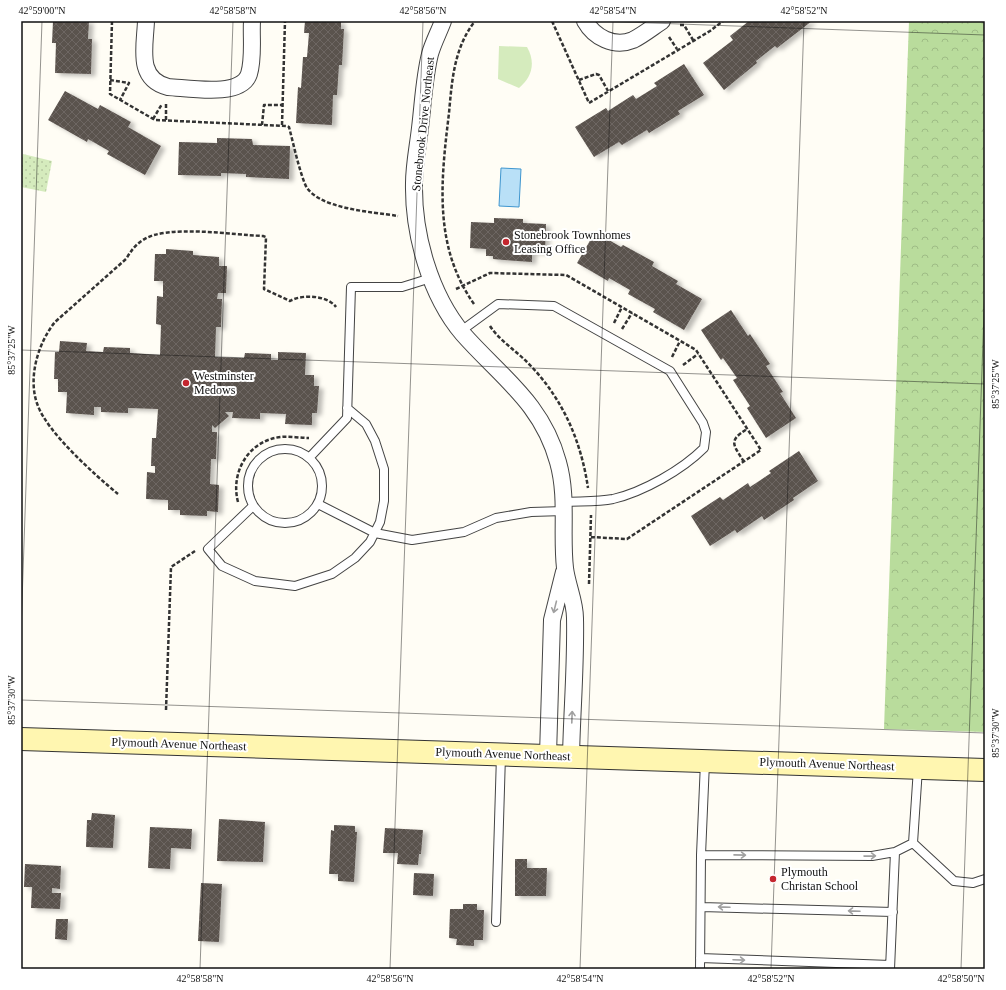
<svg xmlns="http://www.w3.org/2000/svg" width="1006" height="990" font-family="'Times New Roman',serif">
<defs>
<pattern id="forest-crowns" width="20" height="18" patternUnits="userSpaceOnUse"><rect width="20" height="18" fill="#b9dc9c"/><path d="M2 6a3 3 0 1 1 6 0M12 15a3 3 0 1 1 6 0" fill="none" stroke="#9ebc85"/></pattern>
<pattern id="garden-dots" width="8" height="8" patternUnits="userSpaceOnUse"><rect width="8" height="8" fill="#d5ebbd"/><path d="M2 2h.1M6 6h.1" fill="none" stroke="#b6c8a1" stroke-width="1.8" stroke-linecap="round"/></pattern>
<pattern id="building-cross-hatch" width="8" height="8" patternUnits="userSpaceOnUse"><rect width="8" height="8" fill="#5a524d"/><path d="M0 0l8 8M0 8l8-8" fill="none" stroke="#6d6662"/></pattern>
<filter id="shadow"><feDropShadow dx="4.5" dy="2.5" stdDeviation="2" flood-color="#0004"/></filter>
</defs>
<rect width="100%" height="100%" fill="#fffdf5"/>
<path fill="#d5ebbd" d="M499,46L527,47C536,63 532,77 519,88L498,79Z"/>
<path fill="url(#forest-crowns)" d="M909,21H985V732L884,729Z"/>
<path fill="url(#garden-dots)" d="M23,154L52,161L46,192L21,187V165Z"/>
<path fill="#b9e0f7" stroke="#3f96cf" d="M501,168L521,169L519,207L499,206Z"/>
<path fill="url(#building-cross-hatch)" filter="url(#shadow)" d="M53,21H89L88,39H92L91,74L55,73L56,43H52Z
M305,21H341V29H344L342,65H339L337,95H333L332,125L296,123L298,87L301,88L303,57H307L309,33H304Z
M749,21H812L777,48L775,46L756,61L757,63L724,90L703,63L733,40L730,36Z
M684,64L704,95L678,111L680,114L649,133L647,130L622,145L619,142L594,157L575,127L606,108L608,111L633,95L636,99L657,86L654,83Z
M65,91L98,109L100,105L131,122L128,127L161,146L145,175L107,154L109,151L88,139L87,142L48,120Z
M217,138L252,139L253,145L290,146L289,179L246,177V174L221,173V176L178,175L179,142L217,143Z
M494,218L523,219V223L546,224L545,252H532V262L517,261L493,259V256H486V249L470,248L471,222L494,223Z
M595,232L621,247L623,245L654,262L652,266L678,281L676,284L702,299L684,330L653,312L655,309L628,294L630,290L609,278L608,281L577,263Z
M166,249L193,251V255L219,257V266H227L226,293H218L217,299H222L221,327H216L215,357L244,358L245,353L271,354V360H278V352L306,353L305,375H314V386H319L317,413H312V425L285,424L286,414L260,413V419L232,418L233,412H225L229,416L215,428L212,425V432H217L216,459H211L210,484L219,485L218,512L207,511V516L180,515V510H168V500L146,499L147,472L155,473V466H151L152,438H156L158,409L128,408V413L101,412V407H94V415L66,413L67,392H58V379H54L55,352H59L60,341L87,343L86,351L103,352L104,347L130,348V353L160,355L161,325L156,324L157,296L163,297V281H154L155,254H166Z
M731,310L748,336L750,334L770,364L766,366L783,392L780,393L796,418L766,438L747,408L750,406L733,380L737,378L723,358L721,360L701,330Z
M799,451L818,481L793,498L794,500L764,520L762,516L737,533L735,530L710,546L691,516L720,497L723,500L748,483L750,487L771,473L769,471Z
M92,813L115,815L113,848L86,847L87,820H91Z
M219,819L265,822L263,862L217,861Z
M334,825L355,826V832H357L354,882L338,881V874H329L331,830L334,831Z
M150,827L192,829L191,849L171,848L170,869L148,868Z
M385,828L423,830L421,854H419L418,865L397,864L398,853H383Z
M515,859H527V868H547L546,896H515Z
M25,864L61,866L60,889L52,888V893H61L60,909L31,908L32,887H24Z
M414,873L434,874L433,896L413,895Z
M201,883L222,884L219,942L198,941Z
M463,904H477V910H484L483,940H474V946L456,945L457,939L449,938L450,909H463Z
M56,919H68L67,940L55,939Z"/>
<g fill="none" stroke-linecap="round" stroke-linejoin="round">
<g stroke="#444" stroke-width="10">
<path id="service" d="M461,331L498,304L554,306L670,371L703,423L706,432L704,448C682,470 643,492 613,499C598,502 580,501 564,502
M248 486a37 37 0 1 1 74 0a37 37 0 1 1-74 0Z
M309,458L347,418L351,287H402L431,278
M318,504L375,533L412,540L464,532L496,518L531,512L564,511
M253,506L208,549L222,566L255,581L295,586L332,574L355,558L370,542L380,522L384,501V469L375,441L366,424L347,408
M918,768L913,843L954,881L973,883L985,879
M701,855L872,856L895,852L913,843
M701,907L893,912
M496,922L501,755
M700,958L890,965
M700,969L701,855L705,762
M890,969L895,852"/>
</g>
<g stroke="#444" stroke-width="18">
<path id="minor" d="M146,21C145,47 136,79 168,87C189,88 241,98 249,74C254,58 251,37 252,21
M443,21C439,32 433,43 430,54C424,78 423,104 420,128C418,146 414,165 414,183C413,234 430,295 463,334C501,377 542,403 558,462C568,497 561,533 565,568C567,585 575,601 575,618C576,664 572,710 571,756
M585,21C594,37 614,48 633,40C643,35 653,27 662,21
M548,755L552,620L564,572"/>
</g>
<g stroke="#333" stroke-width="24">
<path id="secondary" d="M21,739L985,770"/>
</g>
<path stroke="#333" stroke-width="2.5" stroke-dasharray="4 2" stroke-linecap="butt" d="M112,21L110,94L155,120L287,126L289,127C294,146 298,166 305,184C315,209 374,212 398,216
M552,21L589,103L710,31L723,21
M680,25H684L693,40
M669,37L677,49
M110,80L129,83L120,100
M579,80L596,74L599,75L608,91
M153,119L162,104
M166,120V104
M262,125L264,105H282
M282,125L285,21
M456,289L490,273L566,275L696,350L761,450L627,539L590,537
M474,304C433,246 441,180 449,113C452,80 454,48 475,21
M614,323L622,307
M490,326C499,340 515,350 527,362C562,397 581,440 588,488
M622,329L632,313
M672,357L680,341
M683,365L698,354
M744,462C733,444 728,441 747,429
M118,494C95,475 48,433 38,406C27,379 38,343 55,322L126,259C131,251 135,245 143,240C166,224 233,235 263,236L266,237L264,289L290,301C302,294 327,295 336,307
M238,502C230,472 249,440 281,437C290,436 300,438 309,438
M589,584L591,515
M166,710L171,567L195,551"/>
<use href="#service" stroke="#fff" stroke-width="8"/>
<use href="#minor" stroke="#fff" stroke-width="16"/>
<use href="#secondary" stroke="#fff6b0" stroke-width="22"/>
</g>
<defs><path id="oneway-shaft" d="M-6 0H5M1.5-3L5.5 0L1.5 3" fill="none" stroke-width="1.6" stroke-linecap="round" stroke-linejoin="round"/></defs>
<g stroke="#a0a0a0">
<use href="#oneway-shaft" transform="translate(555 607) rotate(104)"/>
<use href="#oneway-shaft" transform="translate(572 717) rotate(-88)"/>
<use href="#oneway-shaft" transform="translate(740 855) rotate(1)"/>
<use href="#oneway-shaft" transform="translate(870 856) rotate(-1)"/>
<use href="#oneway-shaft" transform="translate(724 907) rotate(-178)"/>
<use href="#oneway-shaft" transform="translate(854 911) rotate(-178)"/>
<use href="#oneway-shaft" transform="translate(739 960) rotate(2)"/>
</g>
<path fill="none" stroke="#111" stroke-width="1" stroke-opacity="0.45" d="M596,21L985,35M21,350L985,384M21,631L42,21M21,700L985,733M200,969L233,21M390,969L423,21M580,969L613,21M771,969L804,21M961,969L985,284"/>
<g fill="#c4262e" stroke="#fff" stroke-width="1.5">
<circle cx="506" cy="242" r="4"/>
<circle cx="186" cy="383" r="4"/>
<circle cx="773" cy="879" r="4"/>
</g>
<g text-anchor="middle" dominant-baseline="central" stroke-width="4" stroke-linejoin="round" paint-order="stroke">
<g font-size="12" fill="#111" stroke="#fff">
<text transform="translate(423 124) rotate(-84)">Stonebrook Drive Northeast</text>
<text transform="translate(179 744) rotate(2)">Plymouth Avenue Northeast</text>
<text transform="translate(503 754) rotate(2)">Plymouth Avenue Northeast</text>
<text transform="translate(827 764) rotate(2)">Plymouth Avenue Northeast</text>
</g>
<g font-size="12" fill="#111" stroke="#fff" text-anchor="start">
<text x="514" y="235">Stonebrook Townhomes<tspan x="514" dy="14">Leasing Office</tspan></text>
<text x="194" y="376">Westminster<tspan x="194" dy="14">Medows</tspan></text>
<text x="781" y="872">Plymouth<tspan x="781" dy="14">Christan School</tspan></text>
</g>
</g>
<rect width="1006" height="990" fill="none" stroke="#ffffff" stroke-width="44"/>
<rect x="22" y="22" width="962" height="946" fill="none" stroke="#111" stroke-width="1.5"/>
<g font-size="10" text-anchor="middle" fill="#111">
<text x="42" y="14">42°59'00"N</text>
<text x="233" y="14">42°58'58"N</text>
<text x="423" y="14">42°58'56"N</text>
<text x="613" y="14">42°58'54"N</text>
<text x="804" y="14">42°58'52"N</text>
<text transform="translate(11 350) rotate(-90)" y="4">85°37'25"W</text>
<text transform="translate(995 384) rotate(-90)" y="4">85°37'25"W</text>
<text transform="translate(11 700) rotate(-90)" y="4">85°37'30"W</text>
<text transform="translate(995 733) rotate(-90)" y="4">85°37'30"W</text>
<text x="200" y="982">42°58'58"N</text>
<text x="390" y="982">42°58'56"N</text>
<text x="580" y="982">42°58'54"N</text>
<text x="771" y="982">42°58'52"N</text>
<text x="961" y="982">42°58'50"N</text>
</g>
</svg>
